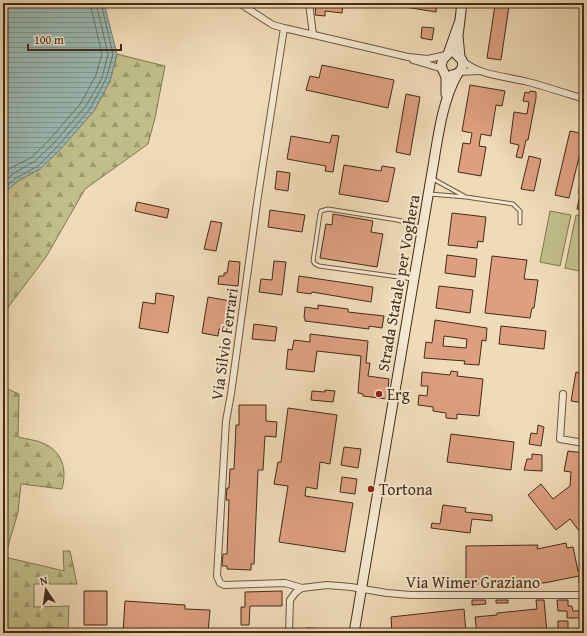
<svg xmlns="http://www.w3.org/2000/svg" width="587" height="636" font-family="'Gentium Book Plus',serif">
<defs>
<pattern id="forest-firs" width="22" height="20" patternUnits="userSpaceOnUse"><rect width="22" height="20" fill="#c0be8a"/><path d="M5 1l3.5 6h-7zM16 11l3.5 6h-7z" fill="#9e9b70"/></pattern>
<pattern id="water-rules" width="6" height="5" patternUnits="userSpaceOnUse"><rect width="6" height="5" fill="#9bbab5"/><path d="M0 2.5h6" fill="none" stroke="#809892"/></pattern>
</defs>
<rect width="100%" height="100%" fill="#f0dbb8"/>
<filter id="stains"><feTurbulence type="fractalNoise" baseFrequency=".005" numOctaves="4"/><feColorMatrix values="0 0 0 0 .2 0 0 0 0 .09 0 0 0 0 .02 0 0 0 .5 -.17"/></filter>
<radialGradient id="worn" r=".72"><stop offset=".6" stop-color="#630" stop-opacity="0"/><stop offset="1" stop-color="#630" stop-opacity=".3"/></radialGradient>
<path fill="#c0be8a" stroke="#827650" d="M584,169V194L578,193Z
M550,211L571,215L560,266L540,262Z
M576,215L584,216V272L565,268Z"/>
<path fill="url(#forest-firs)" stroke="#827650" d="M117,54L165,66L155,118L148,144L85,189L46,257L3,314V194L18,181L40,169L94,111L110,81Z
M3,387L19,394L18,437C26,439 37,440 45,444C63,453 67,470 62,489L21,484L18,512L5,557L64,571L63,551H70L77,584H34V607L69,606L68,629L48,627L45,633H3Z"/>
<path fill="url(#water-rules)" stroke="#788276" d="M3,3H104L117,54L110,81L94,111L60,150L40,169L18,181L3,194Z"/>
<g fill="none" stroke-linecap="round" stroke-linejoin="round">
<path stroke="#6f7466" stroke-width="1" d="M3,174L11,168L32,157L49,140L81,103L96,75L102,54L90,3
M3,182L14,173L35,161L53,144L86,106L102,78L108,54L96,3
M3,189L16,178L38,166L57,147L90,109L106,79L113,54L101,3"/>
</g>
<path fill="#dd9f80" stroke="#432d17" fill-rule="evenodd" d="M316,3L343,5L342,13L325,11V16L315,15Z
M399,3H437L436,12L399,6Z
M495,5L509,6L501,60L487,58Z
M422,27L434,28L432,40L421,38Z
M322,65L394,80L388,108L306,90L310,76L319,78Z
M470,85L505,91L502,106L496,105L491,136L481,134L479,146L486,147L481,176L458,172L463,143L470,144L472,133L462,131Z
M530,91L536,92V98L528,140H526L522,158L516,157L519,145L510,143L514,112L527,114L529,102L523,101L525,92L529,93Z
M406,94L420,97L410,155L396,152Z
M570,131L584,134V137L569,198L555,195Z
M332,135L339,136L333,172L325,171L326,166L287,159L291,136L330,143Z
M529,156L541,159L534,191L521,189Z
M344,165L381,171L382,166L395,168L388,202L339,194Z
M277,171L290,173L288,191L275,189Z
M580,195L584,196V211L577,209Z
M137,202L169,209L167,218L135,211Z
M270,210L305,215L302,232L268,227Z
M452,213L486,217L483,242L478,241L477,248L448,245Z
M333,214L373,221L371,232L383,234L377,267L320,258L326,224L332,225Z
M211,221L222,223L216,251L204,249Z
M447,255L477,259L475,277L445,273Z
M492,256L527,260L524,279L538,280L534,308H532L530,318L485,313Z
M229,261L240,262L238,286L218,284L219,276H224V273H227Z
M274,261L286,262L282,295L259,292L261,279L272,280Z
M299,276L373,287L371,302L312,292L311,294L297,292Z
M439,286L473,290L470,313L436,308Z
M156,293L174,296L168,333L139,328L143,302L155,304Z
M208,297L230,301L225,330L219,329L218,336L202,333Z
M318,305L348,309V312L384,316L382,328L369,326V329L305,321V318H304L305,307L318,309Z
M435,320L487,328L486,341L482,340L479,365L464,364L465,361L424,358L426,342L432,343ZM444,336L467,339L466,348L443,346Z
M254,324L277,327L275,341L252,339Z
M501,326L546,331L544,349L499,344Z
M310,334L368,341L366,363H370L368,376L389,379L387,399L363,396V394L358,393L361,356L317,351L314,372L286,369L288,349L292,350L294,340L310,342Z
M451,371L458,372L457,376L483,379L479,416L457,414V419L446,418V413L433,411V407L418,405L419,395L427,396L428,386H421L422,372L450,375Z
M576,372L584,374V403L571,401Z
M325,390L335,391L333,402L311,400L312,391L325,392Z
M239,405H266V421L277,422L276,437L265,436L263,470H258L254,564H251V570L227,569V566H222L223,554H227L229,500H226L227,488H229L230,469H234L236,425H239Z
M288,408L337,415L330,464L320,462L317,489L306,487L305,496L353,503L345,552L279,542L288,486L274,484L278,462H281Z
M538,425L544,427L541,446L529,444L531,433L537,434Z
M451,434L514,442L511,470L447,462Z
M344,447L361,449L358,468L341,465Z
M568,451L584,453V474H581L582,490H584V529L580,532L570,519L556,530L528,495L541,484L553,499L570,486L571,472L564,471Z
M532,454L542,455V471L524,470L527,459H532Z
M342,477L357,479L355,494L340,492Z
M443,505L466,508L465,512L492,515V521L472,519L470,533L431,528L432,523L440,524Z
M566,543L567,548L573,547L578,571H584V581L579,582V576L544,583L466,584V546L538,545L537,549Z
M84,591H107V625H84Z
M282,591V606H250L249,625H241V607H245V592Z
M472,600H485L486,604L472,605Z
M496,600H508V603H496Z
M536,600H544L547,633H477L475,617L497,615V613L537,609Z
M557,600H568V606H572L573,611H583V618H567V611H558Z
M125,601L185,605V609L210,610L208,633H123Z
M464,609L466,633H392L391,617Z
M558,621H568V632H558Z
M307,628L331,629V633H307Z"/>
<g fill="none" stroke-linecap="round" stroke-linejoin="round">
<g stroke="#6e583f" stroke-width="5">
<path id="service" d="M433,179L464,196
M430,194L466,197L513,204L520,211V223
M413,279L319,266L315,264L313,261L320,214L321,211L328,209L397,220L405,222L407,224L421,227"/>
</g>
<g stroke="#6e583f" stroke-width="8">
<path id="minor" d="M239,3L273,25L284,28L408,57L428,59L446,55
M309,3L313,35
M284,28L258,196L231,394L226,421L217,576L220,583L224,585L285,583L302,588
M461,59C478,76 506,76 528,82C547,87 565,93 584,99
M413,60L443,69
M458,72L479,71
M563,394L560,439L584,443
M52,633H54
M289,633L290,600L296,592L302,588L327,585L351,587L387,593L411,595H584"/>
</g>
<g stroke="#432d17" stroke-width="11">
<path id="secondary" d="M460,57L458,36L462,3
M452,75C460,74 464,68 462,60L456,54
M446,94V77L441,66L442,62L443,59L448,54L459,23
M354,633L431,178C437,145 441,102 458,73"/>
</g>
<use href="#service" stroke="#f5e8d1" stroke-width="3"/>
<use href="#minor" stroke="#f5e8d1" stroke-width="6"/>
<use href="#secondary" stroke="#f5e8d1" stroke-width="9"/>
</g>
<g fill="#8f2418" stroke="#f5e8d1" stroke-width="1.5">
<circle cx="379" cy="394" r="4"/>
<circle cx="371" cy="489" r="4"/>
</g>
<g text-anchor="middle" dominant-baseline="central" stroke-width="4" stroke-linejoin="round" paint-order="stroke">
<g font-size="16" fill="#432d17" stroke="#f5e8d1">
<text transform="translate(398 283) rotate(-80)">Strada Statale per Voghera</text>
<text transform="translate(224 344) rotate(-82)">Via Silvio Ferrari</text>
<text x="473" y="582">Via Wimer Graziano</text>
</g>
<g font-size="16" fill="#432d17" stroke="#f5e8d1" text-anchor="start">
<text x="387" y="394">Erg</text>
<text x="379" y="489">Tortona</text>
</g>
</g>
<rect width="587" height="636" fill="none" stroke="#f0dbb8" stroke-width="16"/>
<rect x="4" y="4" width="579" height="628" fill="none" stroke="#432d17" stroke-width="2"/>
<rect x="8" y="8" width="571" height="620" fill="none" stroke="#432d17"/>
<g transform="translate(46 590) rotate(347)" stroke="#f5e8d1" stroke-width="3" paint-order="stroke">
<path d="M0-3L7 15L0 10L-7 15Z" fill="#432d17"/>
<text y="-6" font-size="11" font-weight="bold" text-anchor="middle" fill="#432d17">N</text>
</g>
<path d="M28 44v6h93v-6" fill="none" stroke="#432d17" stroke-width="2"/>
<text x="34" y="44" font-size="12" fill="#432d17" stroke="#f5e8d1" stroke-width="3" paint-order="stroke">100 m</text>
<rect width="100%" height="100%" filter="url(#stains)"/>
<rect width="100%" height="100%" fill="url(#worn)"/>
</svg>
